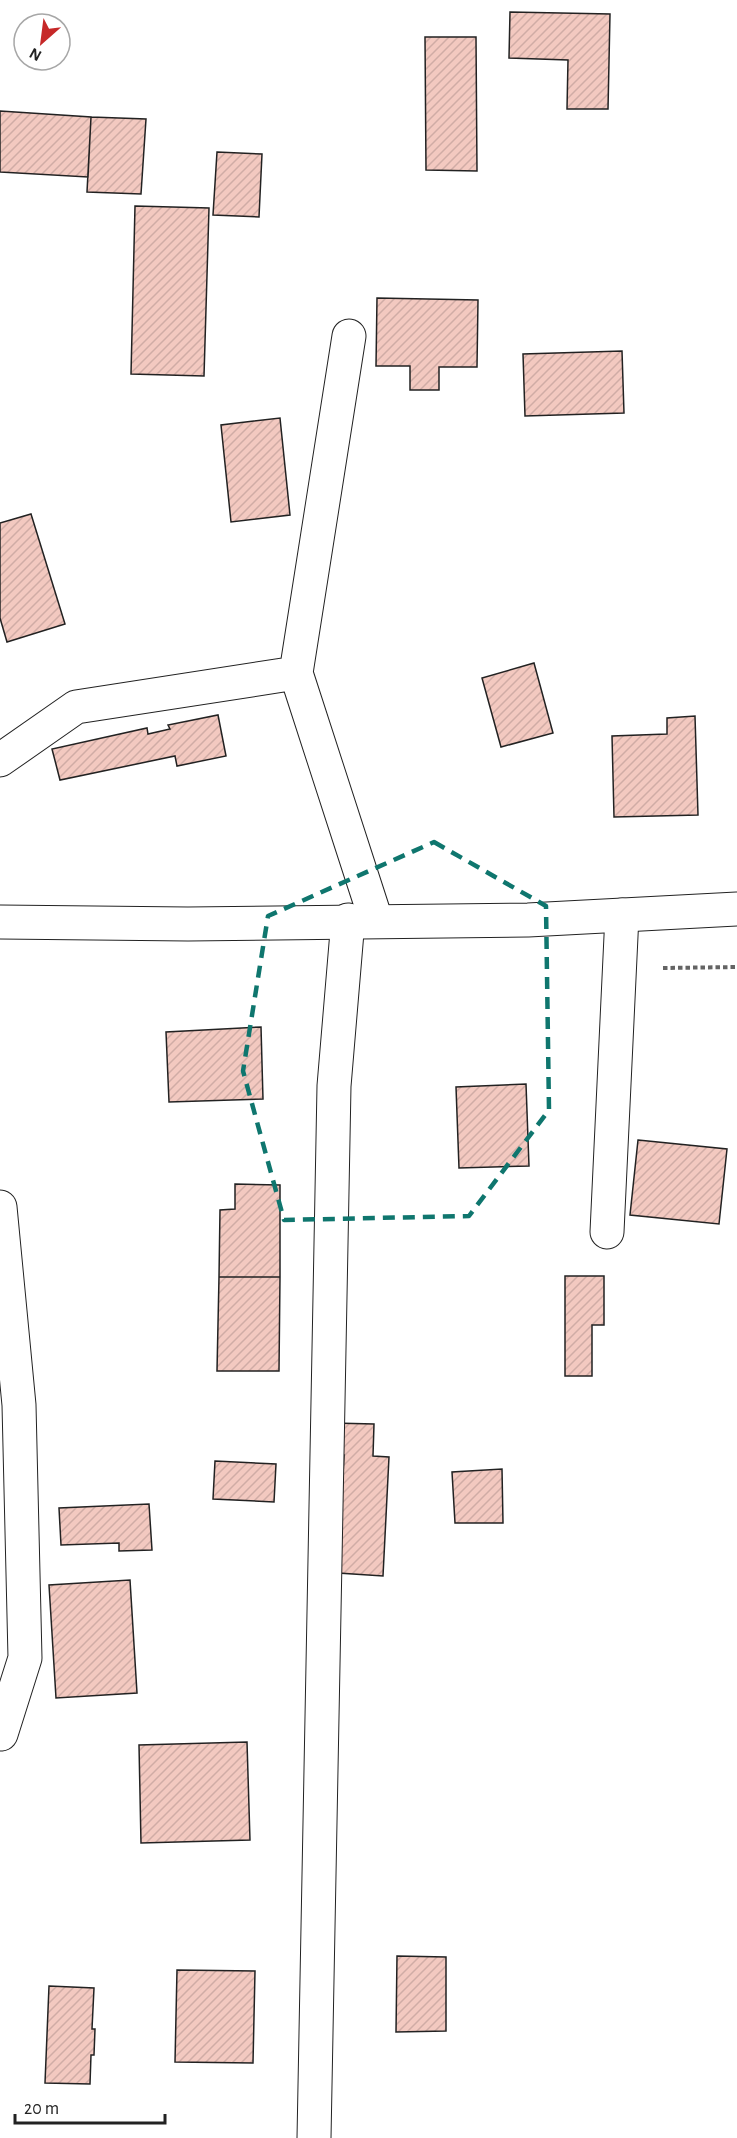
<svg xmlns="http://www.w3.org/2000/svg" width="737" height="2138" font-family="'Alegreya Sans',sans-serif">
<defs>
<pattern id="building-hatch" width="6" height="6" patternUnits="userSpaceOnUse" patternTransform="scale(1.5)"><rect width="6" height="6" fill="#f3c9c0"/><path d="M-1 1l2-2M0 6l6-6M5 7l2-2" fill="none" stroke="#d0aca5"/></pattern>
</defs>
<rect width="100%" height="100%" fill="#fff"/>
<path fill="url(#building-hatch)" stroke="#222" stroke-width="1.5" d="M510,12L610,14L608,109H567L568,60L509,58Z
M425,37H476L477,171L426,170Z
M0,111L91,117L88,177L0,172Z
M91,117L146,119L141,194L87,192Z
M217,152L262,154L259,217L213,215Z
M135,206L209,208L204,376L131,374Z
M377,298L478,300L477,367H439V390H410V366H376Z
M622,351L624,413L525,416L523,354Z
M280,418L290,515L231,522L221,425Z
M31,514L65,624L7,642L0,618V523Z
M534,663L553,733L501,747L482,678Z
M218,715L226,756L177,766L175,756L60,780L52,749L147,728L148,734L170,729L168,725Z
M695,716L698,815L614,817L612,736L667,734V718Z
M261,1027L263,1099L169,1102L166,1032Z
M526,1084L529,1166L459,1168L456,1087Z
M638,1140L727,1149L719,1224L630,1215Z
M235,1184L280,1185V1277H219L220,1210L235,1209Z
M565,1276H604V1325H592V1376H565Z
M219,1277H280L279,1371H217Z
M332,1423L374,1424L373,1456L389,1457L383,1576L338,1573L344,1455L332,1449Z
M215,1461L276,1464L274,1502L213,1499Z
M502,1469L503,1523H455L452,1472Z
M149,1504L152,1550L119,1551V1543L61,1545L59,1508Z
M130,1580L137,1693L56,1698L49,1585Z
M247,1742L250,1840L141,1843L139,1745Z
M397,1956L446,1957V2031L396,2032Z
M177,1970L255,1971L253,2063L175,2062Z
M49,1986L94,1988L92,2029H95L94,2055H91L90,2084L45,2083Z"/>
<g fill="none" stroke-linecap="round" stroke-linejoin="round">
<g stroke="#222" stroke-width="35">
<path id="minor" d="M349,336L296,673L376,920
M0,760L76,707L296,673
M0,1207L19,1405L25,1658L1,1734
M607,1232L622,915
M314,2138L334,1086L348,920"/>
</g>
<g stroke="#222" stroke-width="35">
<path id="major" d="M0,922L188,924L528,920L737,909"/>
</g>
<path stroke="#646464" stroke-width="4" stroke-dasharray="4.5 3" stroke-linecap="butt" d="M663,968L737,967"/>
<use href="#minor" stroke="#fff" stroke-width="33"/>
<use href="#major" stroke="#fff" stroke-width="33"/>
</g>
<path fill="none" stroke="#0f766e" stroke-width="4.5" stroke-dasharray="12 8" stroke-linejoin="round" d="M434,842L546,906L549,1110L469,1216L284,1220L243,1071L268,916Z"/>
<g transform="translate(42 42) rotate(208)"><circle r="28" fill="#ffffff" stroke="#a7a7a7" stroke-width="1.5"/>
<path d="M0-4.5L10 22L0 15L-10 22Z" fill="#c62828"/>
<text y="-9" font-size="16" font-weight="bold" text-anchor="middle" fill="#222222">N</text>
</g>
<path d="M15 2114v9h150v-9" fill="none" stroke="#222222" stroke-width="3"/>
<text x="24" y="2114" font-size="18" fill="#222222" stroke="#ffffff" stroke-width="4.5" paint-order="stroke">20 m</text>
</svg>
